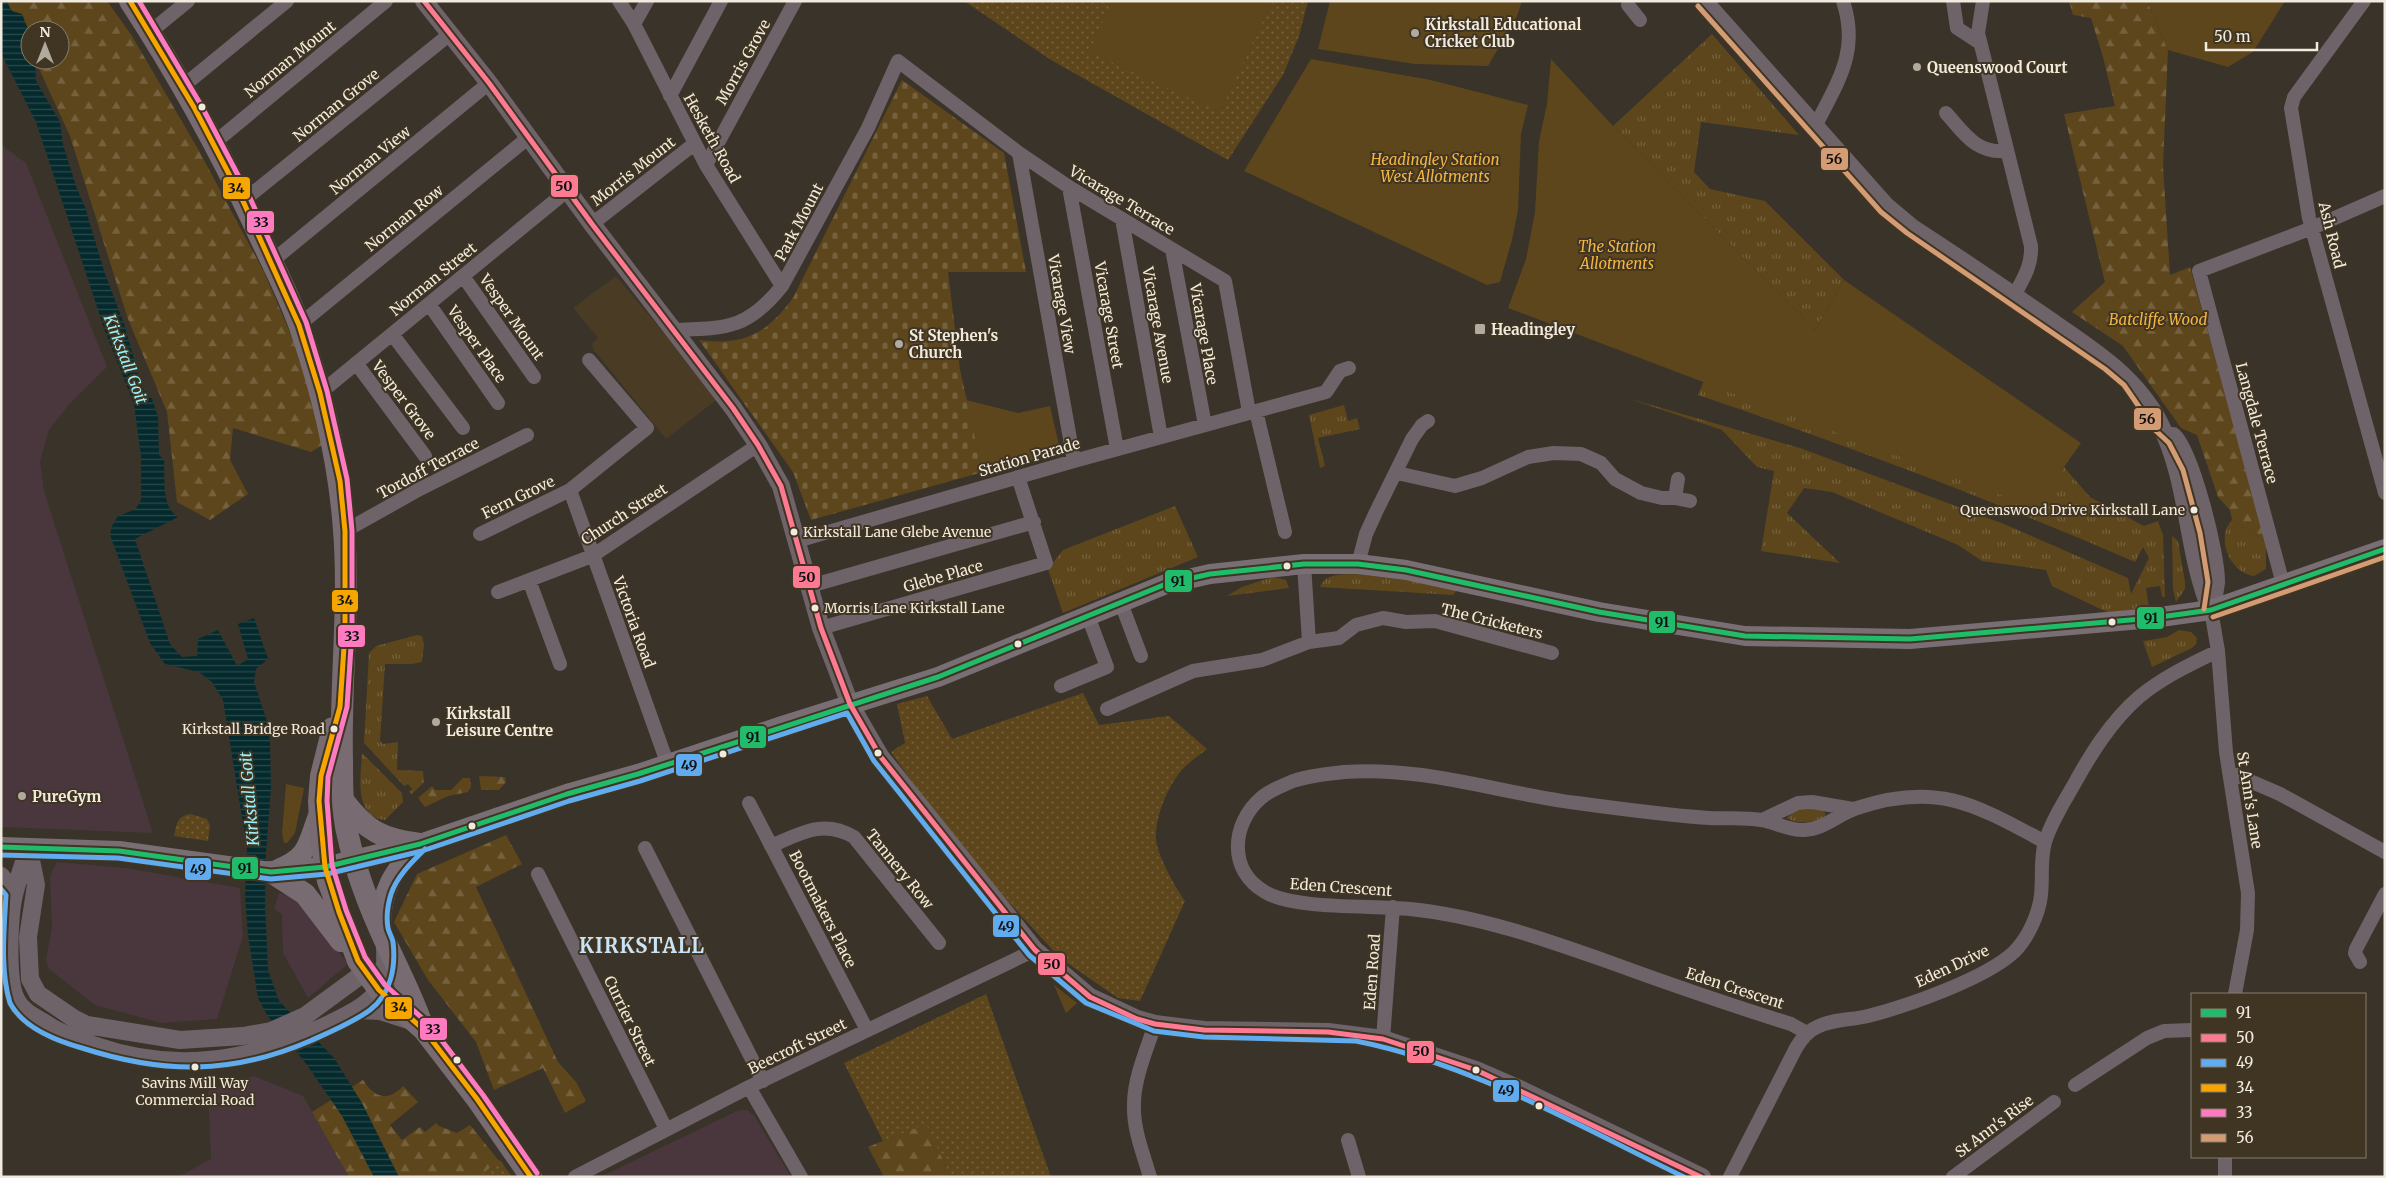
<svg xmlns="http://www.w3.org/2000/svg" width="2386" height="1178" font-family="Merriweather,serif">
<defs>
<pattern id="grass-tufts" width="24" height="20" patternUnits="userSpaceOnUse" patternTransform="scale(1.25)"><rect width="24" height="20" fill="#5d461c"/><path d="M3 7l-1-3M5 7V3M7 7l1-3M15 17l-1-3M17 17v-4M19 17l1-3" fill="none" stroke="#75613d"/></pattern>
<pattern id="forest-firs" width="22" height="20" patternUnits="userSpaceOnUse" patternTransform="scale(1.25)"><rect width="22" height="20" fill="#5d461c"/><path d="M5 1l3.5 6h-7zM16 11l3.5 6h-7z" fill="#75613d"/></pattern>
<pattern id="cemetery-stones" width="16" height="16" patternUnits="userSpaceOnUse" patternTransform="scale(1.25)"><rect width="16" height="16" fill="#5d461c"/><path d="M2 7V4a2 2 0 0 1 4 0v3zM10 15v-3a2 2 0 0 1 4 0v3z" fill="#75613d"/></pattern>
<pattern id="park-dots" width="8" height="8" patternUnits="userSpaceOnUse" patternTransform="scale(1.25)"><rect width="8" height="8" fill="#5d461c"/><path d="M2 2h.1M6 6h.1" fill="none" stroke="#75613d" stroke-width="1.8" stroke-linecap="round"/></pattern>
<pattern id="water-rules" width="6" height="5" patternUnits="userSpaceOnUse" patternTransform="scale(1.25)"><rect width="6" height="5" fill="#052a2d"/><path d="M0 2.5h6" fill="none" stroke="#2a494b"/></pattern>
</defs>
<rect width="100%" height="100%" fill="#393329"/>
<path fill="#49373d" d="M1,145L26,163L107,367L70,403L49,430L40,461L44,491L153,833L1,827Z
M57,862L126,868L240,888L243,936L217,1019L161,1023L95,1005L49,969L46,960L52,926L50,876Z
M279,893L294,897L348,964L308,998L283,953L282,915L274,908Z
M254,1076L303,1096L349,1177H178L211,1159L208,1091Z
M739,1110H747L754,1115L791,1177H600Z"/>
<path fill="#493b24" d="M616,276L719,398L666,439L593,349L592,344L598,338L573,308Z"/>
<path fill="url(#grass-tufts)" d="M1712,34L1799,135L1701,122L1694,172L1710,189L1765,201L1844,280L1815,330L1613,126Z
M1706,376L2043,496L2064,467L2090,497L2144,526L2158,521L2163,535L2165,597H2162L2160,586L2146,588L2149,608L2109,613L2052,586L2046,570L1982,561L1958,545L1832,492L1804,488L1787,513L1840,563L1761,551L1774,471L1757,467L1722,430L1627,398L1800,448L2004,524L2128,578L2131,594L2149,558L2143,547L2135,562C1992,500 1846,445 1698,395Z
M1344,405L1348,421L1357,418L1360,429L1318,438L1325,466L1320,468L1309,415Z
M1175,506L1198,557L1063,613L1048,569L1063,550Z
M2232,520L2266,542V569L2254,576C2230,573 2215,538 2232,520Z
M2172,536L2178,541L2185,582V589L2176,602L2173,589Z
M1357,574L1419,582L1457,590L1453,595L1320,587C1326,572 1344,575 1357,574Z
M1273,577L1286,580L1289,588L1227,596L1242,587Z
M2179,630L2191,632L2197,638L2196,644L2192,648L2152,667L2143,641L2167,637Z
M417,635L422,636L424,645L422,662L412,664H385L380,741L383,744L398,742L397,770L423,771L424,782L412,794L409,792L412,789L408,784L404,786L364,743L369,653L376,646Z
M362,753L402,793L403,802L385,820C353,817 361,775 362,753Z
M1811,809L1824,811L1826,817C1813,822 1799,825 1787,818L1793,811Z
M1054,985L1077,1003L1066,1013Z"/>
<path fill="url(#forest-firs)" d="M7,1H107L132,36L198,149L264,272L297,349L324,444L311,452L233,428L230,460L248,494L210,520L177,502L167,412L128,319L70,136L35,60H60V30H30V50Z
M2069,1H2147L2168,50L2163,166L2170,275L2190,267L2266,542L2232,520L2230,510L2218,497L2197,435L2181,428L2123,346L2072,312L2105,282L2064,114L2115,106L2103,57L2091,18L2073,15Z
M479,776L505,777L506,782L499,790H481Z
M463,778H470L471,787L468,792L448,796L425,807L418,798L432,786L435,790H451Z
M506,835L522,864L476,887L558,1062L576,1082L586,1101L565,1113L543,1068L494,1090L476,1042L428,980L394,922L417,874Z
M363,1080C374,1097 387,1103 403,1086L418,1102L390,1125L402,1140L420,1127L425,1132L436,1123L439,1126L457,1133L470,1125L512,1177H349L312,1112Z
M926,1123L951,1177H884L868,1147Z"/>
<path fill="url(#cemetery-stones)" d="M902,80L1004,153L1026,272H948L960,370L983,472L811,520L793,472L699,340C745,346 766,334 793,298Z"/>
<path fill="url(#park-dots)" d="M964,1H1308L1299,36L1283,75L1228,160L1051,60Z
M1083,693L1099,725L1169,716L1207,749C1199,756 1187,763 1181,771C1167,788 1155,817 1156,839C1158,857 1175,887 1185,901L1140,1001L1118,998L1060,958L992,884L926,802L891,752L905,743L897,704L927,696L952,739Z
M191,814L207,819L210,825L208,841L174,836C177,823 177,816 191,814Z
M986,994L1051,1177H951L926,1124L883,1141L844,1063Z
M500,1160L512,1177H478Z"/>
<path fill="#5d461c" d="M1112,1H1272L1220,112L1089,52Z
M1330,1H1522L1517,16L1488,66L1415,64L1318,49Z
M2147,1H2285L2253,52L2228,67L2168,50Z
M1311,59L1431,80L1528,105L1521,134L1518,210L1512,240L1500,282L1487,285L1244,171Z
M1551,59L1613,126L1815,330L1844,280L2081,443L2035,508L1508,308L1526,259L1535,212L1539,141L1547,104Z
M966,400L1018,413L1050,406L1061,454L983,472Z
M286,784L304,788L295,833L287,843H284L282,833Z"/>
<path fill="url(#water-rules)" d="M1,1H6L12,11L22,14L30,34V60H35L36,81L60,122L63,145L77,189L85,207L104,271L124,324L142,387L152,399L158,417L159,455L164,460C165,477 161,507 178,517L135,539L170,644L182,657L197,656L198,639L218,630L237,666L248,659L238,624L254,618L268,659L256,669L254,682L268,724L270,743L271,787L266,852L265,903L268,970L279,1001L334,1058L362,1103L399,1177H374L342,1116L307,1065L267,1015L258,998L248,935L245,897L247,848L223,700L212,682L199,672L165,664L150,643L110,535L112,526L118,516L136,509L141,500V456L134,404L105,331L36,122L1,53Z"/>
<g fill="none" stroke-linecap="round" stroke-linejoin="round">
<path stroke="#6e6369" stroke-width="14" d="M619,1L634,24L706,165L782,286
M1953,1L1957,28L1980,43
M1983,1L1978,33L2031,246C2032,266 2023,279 2014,296
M2364,1L2294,97L2291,108L2309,218L2385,493
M1628,5L1640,20
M634,24L647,1
M150,32L188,1
M182,87L287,1
M670,96L721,1
M1946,113C1964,133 1976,154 2007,151
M1815,127C1837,82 1860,53 1843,1
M214,143L386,1
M1019,153L1074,461
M706,165L795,1
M1069,187L1117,449
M243,201L450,34
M1122,219L1161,437
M592,224L694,144
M1172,249L1205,425
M271,262L489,83
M463,276L534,377
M429,304L498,403
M299,325L529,137
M673,330C726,328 747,330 782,286L868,128L898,61L1019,153L1069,187L1225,281L1249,412
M392,334L463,428
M356,363L425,456
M320,393L568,190
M1256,411L1285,532
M1397,473L1455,486L1482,478L1528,457L1554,453L1581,454L1601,463L1615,479L1641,493L1662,498H1675L1690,501
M570,490L668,765
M1675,498L1678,479
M345,531L418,490L527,435
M480,534L570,490L647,428L589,360
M797,541L1074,461L1326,392L1340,371L1349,368
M1304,564L1309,642L1339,638L1356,625L1383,618L1406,622L1435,621L1552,653
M1358,564L1366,534L1376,512L1412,439L1422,425L1428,421
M529,580L560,664
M2283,584L2199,271L2312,228L2385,196
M810,586L1034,522
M498,592L592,556L758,445
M1121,603L1141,656
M2211,610L2218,651L2226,752L2248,893L2247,930L2235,994
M821,628L1046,563L1018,477
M1061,686L1107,667L1088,616
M1107,709L1193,671L1262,660L1309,642
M2229,772L2280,794L2385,852
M749,803L867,1030
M1762,820L1798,803L1812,802L1853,809
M771,846C801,833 823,819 854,837L939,943
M645,848L763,1081
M538,874L666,1129
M2360,962L2355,953L2356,949L2385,894
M1807,1033L1791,1024C1730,1005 1669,984 1609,962C1544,939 1479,916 1410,909C1372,905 1295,910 1265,892C1228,871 1231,824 1261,798C1270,790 1282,786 1293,781C1310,775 1327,774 1344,772C1424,766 1499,793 1577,803C1621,809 1665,815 1709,818C1726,819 1744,817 1761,820C1776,822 1788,831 1804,830C1825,829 1838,814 1857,808C1937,781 1976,805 2045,842
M1383,1039L1393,907
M2075,1085L2147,1038L2164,1031L2192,1030
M749,1087L801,1177
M1348,1140L1359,1177
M2225,1157V1177
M575,1177L749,1087L1035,950
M1150,1177C1143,1153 1133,1129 1134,1104C1134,1078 1147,1049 1155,1024
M1730,1177L1796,1048C1801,1040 1807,1031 1817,1027C1832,1019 1852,1020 1868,1016C1907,1006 1985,979 2014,952C2028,938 2039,914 2041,895C2043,877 2040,859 2045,842C2051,823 2062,805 2072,788C2090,755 2111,721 2139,697C2163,677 2191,664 2218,651
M1953,1177L2054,1102"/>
<path stroke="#6e6369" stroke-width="18" d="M424,1L489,83L592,224L733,408L758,445L781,486L821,628L850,704L880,756L1035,950L1090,997L1137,1019L1155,1024L1204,1030L1328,1032L1383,1039L1476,1070L1522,1090L1702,1177
M1704,1L1886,206L1911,227C1954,255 1997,284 2039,313C2085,345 2134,373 2160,424C2190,483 2186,551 2211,610
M2173,436C2191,453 2217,556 2216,583C2215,591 2213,601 2211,609
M29,847C24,862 19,876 15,891C9,912 6,980 16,999C22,1012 37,1018 48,1025C63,1035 79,1040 96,1046C177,1074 252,1061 327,1025C345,1016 369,1006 380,988C387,976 385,958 385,944
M29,850L36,885L28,937L30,979L38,994L73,1018L87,1025L180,1040L243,1036L271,1031L305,1016L365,972L379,973
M1,876L14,893
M356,1010L380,1011L408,1020"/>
<path stroke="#7a6e75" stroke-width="20" d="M1,847L119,851L271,872L325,867L420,844L567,794L638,774L782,726L938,677L1166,584L1210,574L1304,564H1358L1406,570L1599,612L1745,636L1910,639L2153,618L2211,610L2385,549
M278,869C309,857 307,844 318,816
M381,930C380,890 393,871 420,844"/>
<path stroke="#786b71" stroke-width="22" d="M130,1C177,73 219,149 255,226C270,259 288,292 300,327C322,391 339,461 344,530C350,606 340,683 342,760C342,785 342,811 348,836C356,872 371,911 387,945C400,973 414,1000 424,1030
M333,728L321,776L319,801L321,841L328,881L358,961L379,990L424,1030L477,1099L531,1177
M343,800C366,831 382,839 420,844
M271,872L305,894L341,941"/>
<g stroke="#403522" stroke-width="9">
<path id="bus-1" d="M1,847L119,851L271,872L325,867L420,844L567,794L638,774L938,677L1166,584L1210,574L1304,564H1358L1406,570L1599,612L1745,636L1910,639L2153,618L2211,610L2385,549"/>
</g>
<g stroke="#403522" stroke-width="9">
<path id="bus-2" d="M424,1L489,83L592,224L733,408L758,445L781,486L821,628L850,704L880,756L1035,950L1090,997L1137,1019L1155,1024L1204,1030L1328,1032L1383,1039L1476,1070L1701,1177"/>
</g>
<g stroke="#403522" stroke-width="9">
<path id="bus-3" d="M1,855L118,858L271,879L327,874L422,851L569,801L640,781L847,713L874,761L1029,955L1086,1003L1154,1031L1204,1037L1356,1041C1472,1064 1579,1126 1684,1177
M1,889L6,895C4,930 0,971 10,1003C23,1028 57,1041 82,1048C163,1074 231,1075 310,1041C330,1032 352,1023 370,1010C391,994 396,967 393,942C392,937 389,933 388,928C386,917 388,904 391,894C397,876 412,862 425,849"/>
</g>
<g stroke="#403522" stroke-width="9">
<path id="bus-4" d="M130,1L195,109L243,201L299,325L320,393L340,481L345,531V632L340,707L321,776L319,801L325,867L339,912L358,961L379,990L424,1030L477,1099L531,1177"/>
</g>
<g stroke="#403522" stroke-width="9">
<path id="bus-5" d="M139,1L201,105L250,198L306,322L327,391L347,479L352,531V632L347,707L328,777L327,801L332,865L346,910L365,957L385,985L430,1025L483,1095L537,1173"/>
</g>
<g stroke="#403522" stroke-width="9">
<path id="bus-6" d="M1698,6L1881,212L1907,233L2105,369L2124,385L2155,430L2169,443L2183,470L2200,533L2208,582L2204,609
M2213,617L2385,557"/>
</g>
<use href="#bus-1" stroke="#20bc6c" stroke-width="5"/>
<use href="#bus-2" stroke="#fe7a93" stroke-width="5"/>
<use href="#bus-3" stroke="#60acee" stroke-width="5"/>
<use href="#bus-4" stroke="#f7a600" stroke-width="5"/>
<use href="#bus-5" stroke="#fe7ac1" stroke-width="5"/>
<use href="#bus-6" stroke="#d39c74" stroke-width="5"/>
</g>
<g fill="#b1aa9f" stroke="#403522" stroke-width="2">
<circle cx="1415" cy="33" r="5"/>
<circle cx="1917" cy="67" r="5"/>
<rect x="1474" y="323" width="12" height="12" rx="2.5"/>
<circle cx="899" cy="344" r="5"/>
<circle cx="436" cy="722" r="5"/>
<circle cx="22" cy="796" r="5"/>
</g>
<g fill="#f1eadf" stroke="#403522" stroke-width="2">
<circle cx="202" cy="107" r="4.5"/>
<circle cx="2194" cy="510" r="4.5"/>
<circle cx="794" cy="532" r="4.5"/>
<circle cx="1287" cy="566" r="4.5"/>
<circle cx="815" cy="608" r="4.5"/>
<circle cx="2112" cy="622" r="4.5"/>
<circle cx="1018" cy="644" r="4.5"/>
<circle cx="334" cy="729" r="4.5"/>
<circle cx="878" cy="753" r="4.5"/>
<circle cx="723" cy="754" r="4.5"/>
<circle cx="472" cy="826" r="4.5"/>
<circle cx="457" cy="1060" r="4.5"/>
<circle cx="195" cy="1067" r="4.5"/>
<circle cx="1476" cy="1070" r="4.5"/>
<circle cx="1539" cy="1106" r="4.5"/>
</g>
<g text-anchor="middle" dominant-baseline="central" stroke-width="4" stroke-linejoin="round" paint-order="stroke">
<g font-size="14" fill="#f1eadf" stroke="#403522" text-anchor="end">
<text x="2185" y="510">Queenswood Drive Kirkstall Lane</text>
<text x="803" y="532" text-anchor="start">Kirkstall Lane Glebe Avenue</text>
<text x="824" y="608" text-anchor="start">Morris Lane Kirkstall Lane</text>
<text x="325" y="729">Kirkstall Bridge Road</text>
<text x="195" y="1083" text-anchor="middle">Savins Mill Way<tspan x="195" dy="17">Commercial Road</tspan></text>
</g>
<g font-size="15" font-weight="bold" fill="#f1eadf" stroke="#403522" text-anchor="start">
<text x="1425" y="24">Kirkstall Educational<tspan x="1425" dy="17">Cricket Club</tspan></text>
<text x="1927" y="67">Queenswood Court</text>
<text x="1491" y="329">Headingley</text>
<text x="909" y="335">St Stephen's<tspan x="909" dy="17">Church</tspan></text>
<text x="446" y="713">Kirkstall<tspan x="446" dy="17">Leisure Centre</tspan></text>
<text x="32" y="796">PureGym</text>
</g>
<g font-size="15" fill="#f1eadf" stroke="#403522">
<text transform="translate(290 59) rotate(-39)">Norman Mount</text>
<text transform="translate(743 62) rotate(-61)">Morris Grove</text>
<text transform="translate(336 105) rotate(-39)">Norman Grove</text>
<text transform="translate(712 138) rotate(61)">Hesketh Road</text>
<text transform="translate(370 160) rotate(-39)">Norman View</text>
<text transform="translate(633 171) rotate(-38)">Morris Mount</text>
<text transform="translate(1122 200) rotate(31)">Vicarage Terrace</text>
<text transform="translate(404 218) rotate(-39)">Norman Row</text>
<text transform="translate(799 222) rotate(-62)">Park Mount</text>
<text transform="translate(2332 235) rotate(76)">Ash Road</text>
<text transform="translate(433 279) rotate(-39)">Norman Street</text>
<text transform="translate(1062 304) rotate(80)">Vicarage View</text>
<text transform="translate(1109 315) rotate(80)">Vicarage Street</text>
<text transform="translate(512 317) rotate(55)">Vesper Mount</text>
<text transform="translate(1158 325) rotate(80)">Vicarage Avenue</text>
<text transform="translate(1204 334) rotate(80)">Vicarage Place</text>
<text transform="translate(477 344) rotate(55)">Vesper Place</text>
<text transform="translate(404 400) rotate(53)">Vesper Grove</text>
<text transform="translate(2257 423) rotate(75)">Langdale Terrace</text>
<text transform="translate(1029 457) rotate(-16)">Station Parade</text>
<text transform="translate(428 468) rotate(-28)">Tordoff Terrace</text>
<text transform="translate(518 497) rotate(-26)">Fern Grove</text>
<text transform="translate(624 514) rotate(-33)">Church Street</text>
<text transform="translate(943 576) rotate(-16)">Glebe Place</text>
<text transform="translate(1492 621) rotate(14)">The Cricketers</text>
<text transform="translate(634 622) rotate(70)">Victoria Road</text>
<text transform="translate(2250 800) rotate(81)">St Ann's Lane</text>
<text transform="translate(900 869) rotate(51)">Tannery Row</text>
<text transform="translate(1341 887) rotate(4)">Eden Crescent</text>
<text transform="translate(823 909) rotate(63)">Bootmakers Place</text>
<text transform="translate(1952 966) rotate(-25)">Eden Drive</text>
<text transform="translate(1372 972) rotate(-86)">Eden Road</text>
<text transform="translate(1735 988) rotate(18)">Eden Crescent</text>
<text transform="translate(630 1021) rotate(64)">Currier Street</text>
<text transform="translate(797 1046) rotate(-26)">Beecroft Street</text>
<text transform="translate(1994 1126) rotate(-37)">St Ann's Rise</text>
</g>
<g font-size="15" font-style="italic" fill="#f3b542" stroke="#403522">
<text x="1435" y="159">Headingley Station<tspan x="1435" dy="17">West Allotments</tspan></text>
<text x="1617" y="246">The Station<tspan x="1617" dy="17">Allotments</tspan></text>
<text x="2158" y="319">Batcliffe Wood</text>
</g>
<g font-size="16" font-style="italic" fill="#98f2fb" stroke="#403522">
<text transform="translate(126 359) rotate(69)">Kirkstall Goit</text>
<text transform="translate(249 799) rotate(-95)">Kirkstall Goit</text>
</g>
<g font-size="20" font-weight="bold" letter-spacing="1" fill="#c9e4f8" stroke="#403522">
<text x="642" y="945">KIRKSTALL</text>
</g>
</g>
<g stroke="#403522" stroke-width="2">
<rect x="1820" y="147" width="29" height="24" rx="5" fill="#d39c74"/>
<rect x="550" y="174" width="29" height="24" rx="5" fill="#fe7a93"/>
<rect x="222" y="176" width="29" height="24" rx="5" fill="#f7a600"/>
<rect x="246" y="210" width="29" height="24" rx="5" fill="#fe7ac1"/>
<rect x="2133" y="407" width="29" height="24" rx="5" fill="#d39c74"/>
<rect x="792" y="565" width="29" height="24" rx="5" fill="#fe7a93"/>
<rect x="1164" y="569" width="29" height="24" rx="5" fill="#20bc6c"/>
<rect x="331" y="589" width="28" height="24" rx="5" fill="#f7a600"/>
<rect x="2136" y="606" width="29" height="24" rx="5" fill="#20bc6c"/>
<rect x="1648" y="610" width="28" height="24" rx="5" fill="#20bc6c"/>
<rect x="337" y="624" width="29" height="24" rx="5" fill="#fe7ac1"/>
<rect x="739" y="725" width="28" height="24" rx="5" fill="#20bc6c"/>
<rect x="675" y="753" width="28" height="24" rx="5" fill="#60acee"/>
<rect x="231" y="856" width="28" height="24" rx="5" fill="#20bc6c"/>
<rect x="184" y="857" width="28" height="24" rx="5" fill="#60acee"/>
<rect x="992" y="914" width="28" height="24" rx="5" fill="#60acee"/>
<rect x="1037" y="952" width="29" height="24" rx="5" fill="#fe7a93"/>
<rect x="384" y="996" width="29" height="24" rx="5" fill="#f7a600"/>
<rect x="419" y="1017" width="29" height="24" rx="5" fill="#fe7ac1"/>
<rect x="1406" y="1040" width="29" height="24" rx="5" fill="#fe7a93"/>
<rect x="1492" y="1079" width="28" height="24" rx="5" fill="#60acee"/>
</g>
<g font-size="14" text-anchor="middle" font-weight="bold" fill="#111">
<text x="1834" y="164">56</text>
<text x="564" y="191">50</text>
<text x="236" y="193">34</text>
<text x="261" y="227">33</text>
<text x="2147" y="424">56</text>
<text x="807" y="582">50</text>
<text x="1178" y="586">91</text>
<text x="345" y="605">34</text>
<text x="2151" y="623">91</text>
<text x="1662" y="627">91</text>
<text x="352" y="641">33</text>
<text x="753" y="742">91</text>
<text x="689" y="770">49</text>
<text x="245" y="873">91</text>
<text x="198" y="874">49</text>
<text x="1006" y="931">49</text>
<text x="1052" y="969">50</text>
<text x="399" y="1012">34</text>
<text x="433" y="1034">33</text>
<text x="1421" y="1056">50</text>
<text x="1506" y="1095">49</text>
</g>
<rect width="2386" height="1178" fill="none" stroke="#f1eadf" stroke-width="5"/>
<rect x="2191" y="993" width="175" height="165" fill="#403522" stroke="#877d6e"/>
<rect x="2201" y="1009" width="25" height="8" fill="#20bc6c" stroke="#877d6e"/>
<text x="2236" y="1018" font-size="15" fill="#f1eadf">91</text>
<rect x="2201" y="1034" width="25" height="8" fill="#fe7a93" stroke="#877d6e"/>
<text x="2236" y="1043" font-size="15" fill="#f1eadf">50</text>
<rect x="2201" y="1059" width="25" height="8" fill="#60acee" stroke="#877d6e"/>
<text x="2236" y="1068" font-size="15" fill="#f1eadf">49</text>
<rect x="2201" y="1084" width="25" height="8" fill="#f7a600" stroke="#877d6e"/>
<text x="2236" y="1093" font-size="15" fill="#f1eadf">34</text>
<rect x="2201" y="1109" width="25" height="8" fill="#fe7ac1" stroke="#877d6e"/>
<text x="2236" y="1118" font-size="15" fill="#f1eadf">33</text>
<rect x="2201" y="1134" width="25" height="8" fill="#d39c74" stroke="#877d6e"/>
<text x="2236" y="1143" font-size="15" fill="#f1eadf">56</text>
<g transform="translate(45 45)"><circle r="24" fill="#403522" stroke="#877d6e"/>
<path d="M0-4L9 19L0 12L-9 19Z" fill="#b1aa9f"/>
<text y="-8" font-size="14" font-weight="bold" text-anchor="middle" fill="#f1eadf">N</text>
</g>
<path d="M2206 42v8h111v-8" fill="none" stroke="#f1eadf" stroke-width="2.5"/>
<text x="2214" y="42" font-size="15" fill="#f1eadf" stroke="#403522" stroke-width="4" paint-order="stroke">50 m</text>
</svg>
